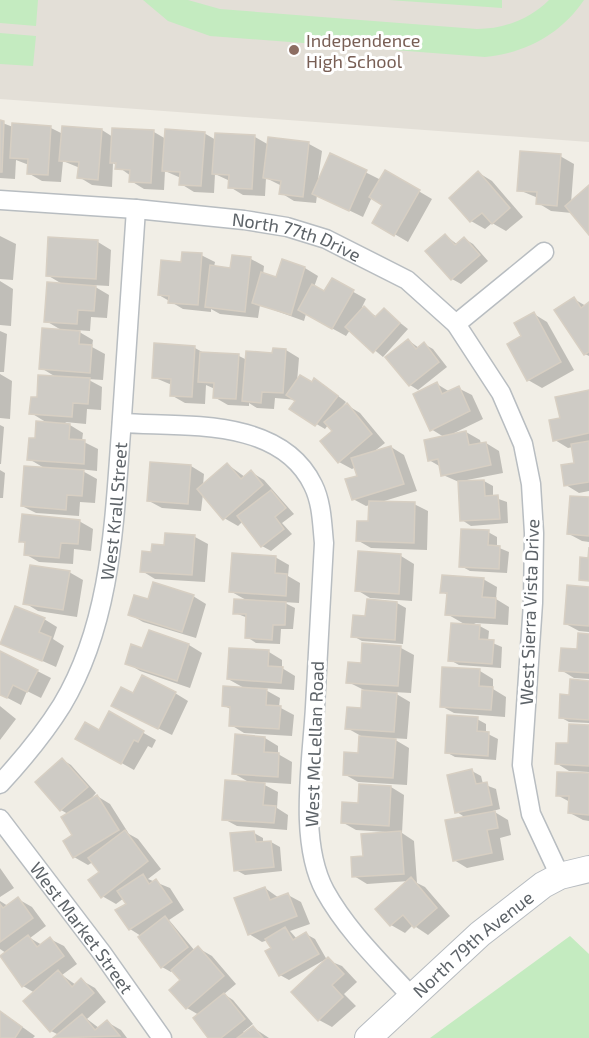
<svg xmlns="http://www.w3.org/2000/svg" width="589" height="1038" font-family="'Exo 2',sans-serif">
<rect width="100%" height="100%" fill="#f1eee6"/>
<path fill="#e3dfd7" d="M0,0H589V142L0,99Z"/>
<path fill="#c4ebc0" d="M0,0H38L36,26L0,23Z
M143,0H188L220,9L477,29C504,29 530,19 549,0H584C561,34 526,53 485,57L210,36L168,21Z
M389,0H502V8Z
M0,33L36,36L33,66L0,64Z
M570,936L589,954V1038H430Z"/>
<path fill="#0003" d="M0,122L13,127L51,128L63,134L102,130L113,137L154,132L166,139L204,133L216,140L255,137L269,145L309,144L322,151L318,180L331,155L381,180L386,172L432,199L408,242L374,222L384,204L372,197L363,217L317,195L316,203L294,201L281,193L282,186L266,178L265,196L243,195L230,187V181L215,174L214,193L194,192L181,184V178L165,171L164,190L144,189L131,181V176L113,163L112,187L92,185L79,177L80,168L63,161L61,182L42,181L28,173L29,165L16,160L15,179L0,178Z
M560,156L574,164L571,203L589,187V232L572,213L551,211L538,203V198L519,190Z
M479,173L492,181L523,217L506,231L492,223L485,229L471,221L451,198Z
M445,235L458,245L465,239L473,244L488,261L461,284L452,279L427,251Z
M0,236L16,244L13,280L0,279Z
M98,242L111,250L109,286L92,285L109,295L107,318L91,317L90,331L76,330L93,340L92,347L105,354L103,380L87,379L102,387L101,410L87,409L86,424L65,422L83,433L82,441L98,449L97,471L79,469L97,479L95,503L80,502L79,516L36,513L22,506L46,469L29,459L36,440L49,424L31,413L38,399L56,377L41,368L63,331L46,321L64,285L47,275Z
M201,255L215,262L214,267L231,269L233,257L251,259L264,266L263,275L277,279L305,268L318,276L314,287L325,293L332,280L366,299L362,307L377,317L384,310L408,329L383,357L350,330L346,336L306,314L304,321L260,305L258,318L220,314L211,309V312L183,309L159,295L182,264Z
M0,281L13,289L11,326L0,325Z
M574,299L586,306L589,304V356L585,354Z
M534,314L547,322L574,370L542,388L528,380L523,337Z
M0,331L7,334L4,372H0Z
M408,340L419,348L424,344L433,349L447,367L418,390L410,385Z
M195,348L204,353L239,356L247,360L286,350L299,358L297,382L313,384L315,380L324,385L346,402L340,409L347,405L360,413L385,443L372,453L391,447L404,455L417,491L381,502L414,504L428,511L427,550L371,548L357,540L370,523V505L366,506L353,499L358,477L356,467L352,469L339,462L334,432L328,425L325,429L291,409L297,400L275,398L274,409L257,408L249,403V406L228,405L214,397L215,389L206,385L205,404L185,403L171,395L172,385L153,377Z
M0,374L12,381L10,419L0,418Z
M437,384L450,392L458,388L472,395L483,419L450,435L466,432L480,440L481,444L486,443L499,451L503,473L467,480L484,481L493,486V497L507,502L508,523L471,526L462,520L459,482L443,475L441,467L429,460L444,437L431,429Z
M589,391V491L579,493L566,485L575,464L573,447L568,448L555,440L561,419Z
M0,425L4,427L1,464H0Z
M227,464L245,477L251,472L264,480L294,514L282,523L292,534L271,551L262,546L243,521L238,526L224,518L203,494L201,511L162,508L149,501L191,466L204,474L203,485Z
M0,470L5,473L3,498H0Z
M589,498V542L582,541L569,534Z
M79,521L93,529L91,551L74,549L73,564L39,562L25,554L26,544L21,541Z
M488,532L497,537V547L509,552L507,573L470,571L461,566Z
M195,537L208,544L205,582L155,579L142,571L153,554Z
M359,553L401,556L414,564L412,601L370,598L357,590Z
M275,557L289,565L288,576L300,583L299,603L283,602L295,608L293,629H281L280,644L256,643L247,637L248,618L235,613L248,601L230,591Z
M69,572L83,580L77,617L38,611L25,603Z
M483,579L497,587L496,599L509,607L508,625L474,623L489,631L488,641L502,647L501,668L459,665L450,660L466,625L447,614L448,595L442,592Z
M589,588V632L579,631L566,624Z
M193,596L206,604L196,638L143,622L129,614L149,601Z
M368,601L397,603L406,608L403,644L362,641L353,636L367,618Z
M44,619L57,627L53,639L64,646L56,667L2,643Z
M150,632L189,645L202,653L190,688L140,671L127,663L143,650Z
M589,635V679L574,678L561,670Z
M401,648L414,655L411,693L393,692L410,702L407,739L392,738L409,748L407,785L358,782L344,774L359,755L361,736L347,728L362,709L364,690L348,682L362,665Z
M0,652L51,678L41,698L27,691L21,705L0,694Z
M269,652L282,660V668L295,676L294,690L262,688L280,698L279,707L294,715L292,736L244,733L231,725L232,710L223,705L246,689L228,679Z
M444,668L480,671L493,679V689L506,697L505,717L454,713L441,706Z
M589,682V723L569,722L560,717L570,696Z
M175,693L188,701L172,735L127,713Z
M0,706L16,719L0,740Z
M110,714L156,740L152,748L148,746L134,770L77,738L100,732Z
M477,719L486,724V733L498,739L496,760L455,757L446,752Z
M589,726V772L569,771L556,763Z
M265,738L278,746V754L292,762L291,784L259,782L278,792L277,808L288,815L287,830L237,826L224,819L252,784L233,773Z
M63,760L71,765L96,793L88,802L97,796L110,804L129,834L138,839L161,869L148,879L170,888L184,910L169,920L195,951L198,948L212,956L236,984L224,994L233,1000L253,1024L243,1032L245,1034L254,1028L269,1038H210L199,1015L187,1008L182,981L173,970L171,972L162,967L141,936L130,929L128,904L124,898L116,904L102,896L101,872L93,862L88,865L74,857V836L68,814L61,810L37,782Z
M472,771L481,776L483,784L496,789L500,809L493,811L508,820L511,835L500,838L504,860L467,868L454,860L466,818L457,812Z
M589,775V821L583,820L570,813V802L557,795Z
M391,787L404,795L402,833L414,841L417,883L425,887L450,916L428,935L413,925L405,933L391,925L377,909L409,881L367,884L354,876L364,857L386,832L356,830L342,822L359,804Z
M254,833L263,838V843L271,842L280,847L282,871L245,875L236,870Z
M0,868L14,888L0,897Z
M265,888L279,898L288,895L301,902L310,924L290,931L297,939L306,934L315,939L327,960L342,966L357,982L344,994L356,1006L332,1027L319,1020L326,959L289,980L280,975L267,952L273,949L268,940L262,942L249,934Z
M18,899L32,907L46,926L30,938L42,945L50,939L64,946L77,964L62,975L76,985L81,980L95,988L106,1002L87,1019L99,1028L107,1022L121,1030L127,1038H56L59,1035L51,1031L35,993L23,986L6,953L0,949V901L8,906Z
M0,1011L35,1036L33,1038H0Z"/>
<path fill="#cecbc5" stroke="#d7cfc3" stroke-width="1.5" d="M0,120L4,121L2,172H0Z
M12,123L51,126L48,175L27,174L28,159L10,158Z
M62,126L102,129L98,180L77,178L79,162L59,161Z
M112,128L154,130L151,183L129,182L130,170L115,169L116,163H110Z
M165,129L205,132L201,186L179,185L180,172L162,171Z
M215,133L255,135L252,189L228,188L229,175L212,174Z
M268,137L309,142L303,197L279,194L281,181L263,178Z
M520,151L561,154L557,206L536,204L537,192L517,191Z
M330,153L367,170L349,211L312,194Z
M385,170L420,190L394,236L372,223L382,205L369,197Z
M478,171L510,208L492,224L482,213L470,222L449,198Z
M589,185V235L565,206Z
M445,234L455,245L464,237L480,255L451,280L425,251Z
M48,237L98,240L96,279L46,276Z
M182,252L202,253L198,305L168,303L169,296L158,295L161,260L181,262Z
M232,255L251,257L245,312L205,307L210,265L230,268Z
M282,259L305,267L291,315L252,303L261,272L276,277Z
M332,278L354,290L332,329L298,310L312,284L324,291Z
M47,282L96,286L94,311L78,310L77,324L44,322Z
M574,297L581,308L589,302V352L584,355L554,310Z
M364,306L375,317L384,308L400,323L373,353L345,327Z
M534,312L561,362L527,381L507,344L521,336L514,323Z
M42,328L80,331L79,344L92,345L90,373L39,369Z
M408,339L416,349L424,342L439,362L409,386L385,357Z
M154,343L195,346L192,397L170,396L171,379L152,378Z
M273,348L286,349L283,393L262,392L261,403L242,401L246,351L272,353Z
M200,352L239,354L236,399L213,398L214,383L198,382Z
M38,375L90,378L88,404L73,403L72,417L29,414L31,397H37Z
M300,375L312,382L314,378L338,396L315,426L289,409L295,401L286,395Z
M437,382L442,394L459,386L470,411L430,431L413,394Z
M589,390V433L553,441L549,420L560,418L555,397Z
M347,403L372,434L338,463L320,441L332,431L324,422Z
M36,421L70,424L69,439L85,440L84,464L27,460L29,438H35Z
M466,431L469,445L486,442L491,465L441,476L438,459L428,461L424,440Z
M589,441V482L564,486L561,465L574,463L571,444Z
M391,446L404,484L352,500L345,479L357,476L351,458Z
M150,462L191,465L188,504L147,501Z
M227,463L241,479L251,470L263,485L223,520L197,489Z
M24,466L84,470L82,496L67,495L66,510L21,506Z
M484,480L485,496L498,495L500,519L460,521L458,481Z
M271,490L286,508L275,517L284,529L261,547L237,516Z
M570,496L589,497V536L567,534Z
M369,501L415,502L414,543L356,541L357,521H368Z
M22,514L80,520L78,544L61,543L59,558L24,555L25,542H19Z
M461,529L489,530L488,545L500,546L499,569L459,567Z
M165,533L195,535L192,575L140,572L142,551L151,552L152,544L164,545Z
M589,547V581L579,580L580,557L588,558Z
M358,551L401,554L399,594L355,591Z
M232,553L276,556L275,573L287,574L286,596L229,592Z
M30,565L70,571L63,610L23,604Z
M442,575L484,578L482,597L496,598L495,618L445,615L447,593H440Z
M153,582L194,595L182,632L128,615L134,595L148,599Z
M567,585L589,587V626L564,624Z
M234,599L286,602L285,625H273L272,640L245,638L246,614H233Z
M367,599L397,602L395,640L351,637L353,615L365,616Z
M15,606L45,618L39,632L51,637L42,661L0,644Z
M451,623L480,625L479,639L494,640L492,664L448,661Z
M149,630L189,644L177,681L125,664L131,644L142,648Z
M578,633L589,634V673L559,671L561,648L577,649Z
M362,643L401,646L398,686L346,683L348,662L361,663Z
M229,648L269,650L268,666L283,667L281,683L227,679Z
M0,651L38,670L27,692L13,685L7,698L0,695Z
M442,667L480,669L479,686L493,687L491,710L440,707Z
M142,675L176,692L158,729L111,706L121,687L133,693Z
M570,679L589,681V720L559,718L560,694L569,695Z
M223,686L267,689L266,705L281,706L279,729L229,726L230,707L222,706Z
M362,690L397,693L394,732L345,729L347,707L361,708Z
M109,711L144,731L138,742L134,740L121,764L75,739L85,722L99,730Z
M447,715L478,717L477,731L489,732L488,756L445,753Z
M569,724L589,725V766L555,764L556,743H568Z
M235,734L265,737L264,752L279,753L278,777L232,774Z
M359,736L396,739L393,778L343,775L344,752L358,753Z
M62,758L88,787L60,811L35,782Z
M472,769L476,784L487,782L492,805L455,813L447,775Z
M557,772L589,773V815L568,813L569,796H556Z
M225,780L265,783L263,805L276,806L274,823L222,820Z
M359,784L391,786L389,826L341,823L342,802L358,803Z
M97,795L119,830L73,858L63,841L72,835L61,817Z
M495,811L498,828L487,830L492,853L453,861L445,820Z
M125,830L148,861L101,898L88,880L99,872L88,858Z
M254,831L256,842L271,841L274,867L234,871L230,833Z
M401,831L404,874L352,877L351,857L363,856L361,834Z
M143,874L149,884L156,879L172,902L129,930L115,910L126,904L117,891Z
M411,877L437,908L414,928L403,915L390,926L375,909Z
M265,887L270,900L288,893L297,916L248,935L234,898Z
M18,897L33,918L0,942V904L3,908Z
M165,916L188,947L161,968L138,937Z
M285,927L293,940L306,932L319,954L279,976L265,951L271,948L265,939Z
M28,935L37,947L50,937L64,956L22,987L0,956Z
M198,946L224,976L186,1009L169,990L180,980L171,970Z
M328,957L344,974L332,985L343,997L318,1021L291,992Z
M58,970L72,987L81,978L94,993L50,1032L23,1001Z
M224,993L245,1019L221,1038H208L193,1018Z
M0,1011L22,1027L15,1038H0Z
M82,1014L95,1030L107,1020L120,1036L53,1038Z
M253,1026L263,1038H237Z"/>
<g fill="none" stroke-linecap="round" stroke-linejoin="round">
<g stroke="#b8bdc1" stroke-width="21">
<g id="street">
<path id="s1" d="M0,200L136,209L244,220L287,227L326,239L407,280L456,324L501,393L523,444L531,484L534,533L533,603L522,765L531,814L560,876"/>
<path d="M456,324L544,252"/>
<path d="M122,423C185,427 280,417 313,485C322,503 322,524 324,543C321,598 318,653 315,707C312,762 298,841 325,891C347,931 382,964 412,997"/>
<path id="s2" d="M0,784C23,759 44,734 62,705C111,623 114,525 121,432C126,358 131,283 136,209"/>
<path id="s3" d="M0,819L102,953L162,1038"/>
</g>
</g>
<g stroke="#b7bcc1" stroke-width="28">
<g id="secondary">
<path id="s4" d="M368,1038L480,934L543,885L560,876L589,869"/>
</g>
</g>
<use href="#street" stroke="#fff" stroke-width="18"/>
<use href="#secondary" stroke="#fff" stroke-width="26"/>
</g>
<circle fill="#8d6e63" stroke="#fff" stroke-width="2" cx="294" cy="50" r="6"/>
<g text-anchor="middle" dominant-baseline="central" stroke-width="6" stroke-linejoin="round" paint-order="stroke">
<g font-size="18" fill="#785e54" stroke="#fff" text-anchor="start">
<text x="306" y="40">Independence<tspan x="306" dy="21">High School</tspan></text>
</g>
<g font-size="18" fill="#5d6368" stroke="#fff">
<text stroke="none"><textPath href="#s1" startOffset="300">North 77th Drive</textPath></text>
<text stroke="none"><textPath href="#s2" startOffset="303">West Krall Street</textPath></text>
<text transform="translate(529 612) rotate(-88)">West Sierra Vista Drive</text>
<text transform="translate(314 744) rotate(-88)">West McLellan Road</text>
<text stroke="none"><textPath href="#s3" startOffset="136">West Market Street</textPath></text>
<text stroke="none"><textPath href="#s4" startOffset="141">North 79th Avenue</textPath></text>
</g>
</g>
</svg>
